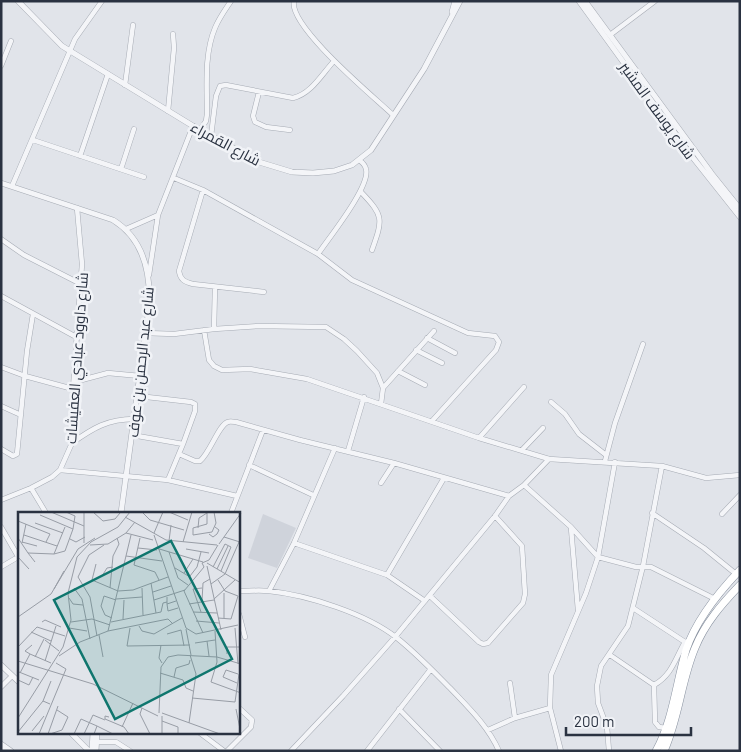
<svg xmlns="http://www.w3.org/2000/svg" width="741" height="752" font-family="Barlow,Cairo,sans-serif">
<rect width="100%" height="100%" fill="#e1e4ea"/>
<path fill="#cfd3db" d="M263,514L296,528L277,568L248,558Z"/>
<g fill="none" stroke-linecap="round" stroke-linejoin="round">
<g stroke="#a6abb4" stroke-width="5.5">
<path id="minor" d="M294,1C288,26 374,97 393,115
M610,35L655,1
M1,66L11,41
M125,85L133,25
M259,92L253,116L255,122L266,127L290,130
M168,111L174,48L173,34
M200,130L206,121L207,114C207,86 204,54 215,28C219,18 225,10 231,1
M211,136L216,96L220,86L226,85L293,98C311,94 322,74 334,61
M33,140L144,177
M80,156L108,74
M121,169L134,129
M174,178L203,190L318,254L352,280L468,333L495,336L499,342L496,350L432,421
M12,186L75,39L102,1
M203,190L179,271C180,279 184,282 193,284L264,292
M361,192C384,216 383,219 372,250
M126,229L158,215
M1,239L24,255L81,284
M318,254C328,239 371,186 366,169C365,165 362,162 359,160
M149,275L158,215L193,126
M1,296L78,338
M214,329L215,287
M204,330L209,360L214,366L222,370L250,369L307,379L479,438L549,459L662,466L706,478L740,475
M145,333L174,334L214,329L258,326L326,327L344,339L357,351L377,373L383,388L381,404
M427,338L455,353
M416,350L442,363
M1,367L25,376L73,389
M398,371L425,385
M74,382L108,373L140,376
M383,388L434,331
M138,396L191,402L195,404V411L183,444
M551,402L565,414L579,434L606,455
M1,406L21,415
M132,435L183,444L168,480
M479,438L524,387
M72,443C93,428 108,419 134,419
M1,449L13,456L17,454L27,351L33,314
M522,450L543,428
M348,451L364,397
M179,454L195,461H200C210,453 219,424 228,422C230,421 235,422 236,422L300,440L394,463L509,496
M605,461L615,423L643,344
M249,465L313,495
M60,470L168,480L237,496
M381,483L394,463
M524,485L571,527L598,557L636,567H651L715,599
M31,488L46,513
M1,500L31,488L52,477L60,470L72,443L73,389L82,264L77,208
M231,513L263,430
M652,513L704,548L736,574
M722,514L740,495
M1,527L19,558
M571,528L578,610
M294,543L387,575L425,601
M1,567L18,557
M387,575L444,478
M239,591C249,591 259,590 269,591C308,595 367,614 397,638C416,653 433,671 450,688C468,707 488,726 499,751
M269,591L294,543L335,448
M430,596L479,642L483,644L488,643L523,603L525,594L522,546L495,516
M633,608L685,642L690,641
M239,614L245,637
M610,655L654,685L655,722L659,727L666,728
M510,683L515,718
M654,685C672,675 675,659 685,642
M1,687L12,676
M399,709L440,751
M488,730L515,718L550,708
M200,733L224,751
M96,742H116L130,751
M227,751L251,727L252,720L239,708
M291,751L343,696L395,637L495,516L509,496L524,485L549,459
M367,751L431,669
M561,751L550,708L551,675L586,593L598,557L615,462
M609,751L607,727L598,703L597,686L601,666L628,626L643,566L662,466"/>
</g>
<g stroke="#a6abb4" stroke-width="6">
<path id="tertiary" d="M18,1L62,46L193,126L259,162L292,172L313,173L334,171L352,165L371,150L424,69L460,1
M579,1L690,154L740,217
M585,1L712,174L740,209
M452,12L455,1
M1,183L113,220C144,239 151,274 149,308L121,513
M1,665L19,682
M71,733L89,751
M1,744L11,751
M1,749L4,751
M92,751L93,733
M96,751L97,733"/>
</g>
<g stroke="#8992a0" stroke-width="8">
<path id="trunk" d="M656,751C673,720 676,684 686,650C696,620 718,593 740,570
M664,751C679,718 681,681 695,648C705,623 722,604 740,585"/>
</g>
<use href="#minor" stroke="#f4f5f8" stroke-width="4.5"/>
<use href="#tertiary" stroke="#f4f5f8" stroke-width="5"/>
<use href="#trunk" stroke="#fff" stroke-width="7"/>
</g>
<g text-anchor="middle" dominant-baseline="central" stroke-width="5" stroke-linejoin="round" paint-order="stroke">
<g font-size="15" fill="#2a3241" stroke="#f1f3f7">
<text transform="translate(658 110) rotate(54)">شارع يوسف المشير</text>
<text transform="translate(226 143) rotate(28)">شارع القمراء</text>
<text transform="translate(76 358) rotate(-86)">شارع داوود عبادي العفيشات</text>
<text transform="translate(140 362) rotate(-84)">شارع عبد الرحمن بن عوف</text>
</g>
</g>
<g transform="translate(18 512)">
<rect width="222" height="222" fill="#e1e4ea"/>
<path fill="none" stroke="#989da6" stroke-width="1" d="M33,0L66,14M75,0L85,9L97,7L102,1M124,0L132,8L166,18M151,0L170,8M189,0V12L175,16V23L194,20L198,11L196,0M22,3L55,17L57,4L48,0M107,5L148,28L199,33M0,9L32,22L28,30M17,11L45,21M180,16L181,6L189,1M108,21L135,28M136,21L145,0M191,22L195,25L199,22L201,18L197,15M6,23L39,34M136,23L168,116L178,122L220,113M206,25L222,30M0,26L10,41M122,26L116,53L137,60L141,68M52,27L58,30L67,25M151,29L153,13M4,30L19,34M165,30L174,0M4,31L8,12M66,31V0M201,32L223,1M72,33L90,32L108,21L117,10M120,36L139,38M138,36L185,50M168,37L191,41M151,40L160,66L170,73M36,42L47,39L55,17M108,44L144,49M0,45L11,57M17,50L10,41L36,42L47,15M189,51L223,71M78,52L74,68L100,79L115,78L150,65M189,54L203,118M186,55L184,51L191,48L200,33M195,55L207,32L213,35L203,59M157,56L172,65M199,57L210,34M166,61L175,47M84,64L89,56L95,55M172,64L179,55L183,40M200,68L207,79L220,84L213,107L200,106M133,71L138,101M193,72L207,62L221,30M56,76L64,87L72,127M92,76L95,44L101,32L99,26M124,76L125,103M36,77L46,59M135,80L153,74M149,85V92L158,89M51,86L55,92L65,93M98,87L124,85M196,87L217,68M136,88L167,78M184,89L185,71L192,67M149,92L150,99L160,96M171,92L196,88M175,100L199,101M183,100L175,77L184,76M0,105L33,82L60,37L77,26M94,106L87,103L83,94L86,84L98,88M206,106V81M105,107L106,88M178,109L201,111M24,110L27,108L43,115M53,110L74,107L92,113M93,110L143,100L145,91L149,90M121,114L124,119L136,122L164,106M51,116L69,119M112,116L109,134L172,133M217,116L220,152M168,117L173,143M90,119L113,23M197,119L199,150L193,170L223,181M13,120L33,129M185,121L166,79L186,55M149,122L163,118L166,134M81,123L85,145M79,124L72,85L60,65L71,43L86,33M27,128L41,139M189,129L191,144M177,131L197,128M143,133L141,146L144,151M0,135L19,115L47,124M12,142L7,139L14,133M209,142V135H223M41,144L62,130L90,119L150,107L155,112M17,145L26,127M0,149L75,172L140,204M27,149L38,114M1,160L21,168M2,161L12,142L33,151M142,161L165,168L168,176L175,179M156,165L158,156L171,152L172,148M0,168L11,173L15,165M219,171L205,165L208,158L220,162M174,186L217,190L221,162M32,192L25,189L33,169M124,196L122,202L132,222M218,197L223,222M141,201L143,155L150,145L160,143L199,145L223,152M144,201L202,222M91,205L87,204V207L106,215L111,222M0,206L45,135L53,108L50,81L59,45L73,30L100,15L112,0M144,209L160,215V222M171,211L178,162L172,143M104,215L115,191M14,219L26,204M0,220L25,189M21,222L48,157L38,151M30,222L40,194M32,222L44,218L50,205L39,198M56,222L63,207L79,214M66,222L75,203L87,208M76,222L79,214L95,222M144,222V204"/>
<path fill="#0f766e" fill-opacity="0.15" stroke="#0f766e" stroke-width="2.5" d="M153,29L214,147L97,207L36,88Z"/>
<rect width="222" height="222" fill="none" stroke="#2a3241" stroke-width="2.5"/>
</g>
<rect width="741" height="752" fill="none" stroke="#2a3241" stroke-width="5"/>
<path d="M566 727v8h125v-8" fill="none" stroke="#2a3241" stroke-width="2.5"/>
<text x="574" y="727" font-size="15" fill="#2a3241" stroke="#f1f3f7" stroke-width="4" paint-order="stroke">200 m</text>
</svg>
